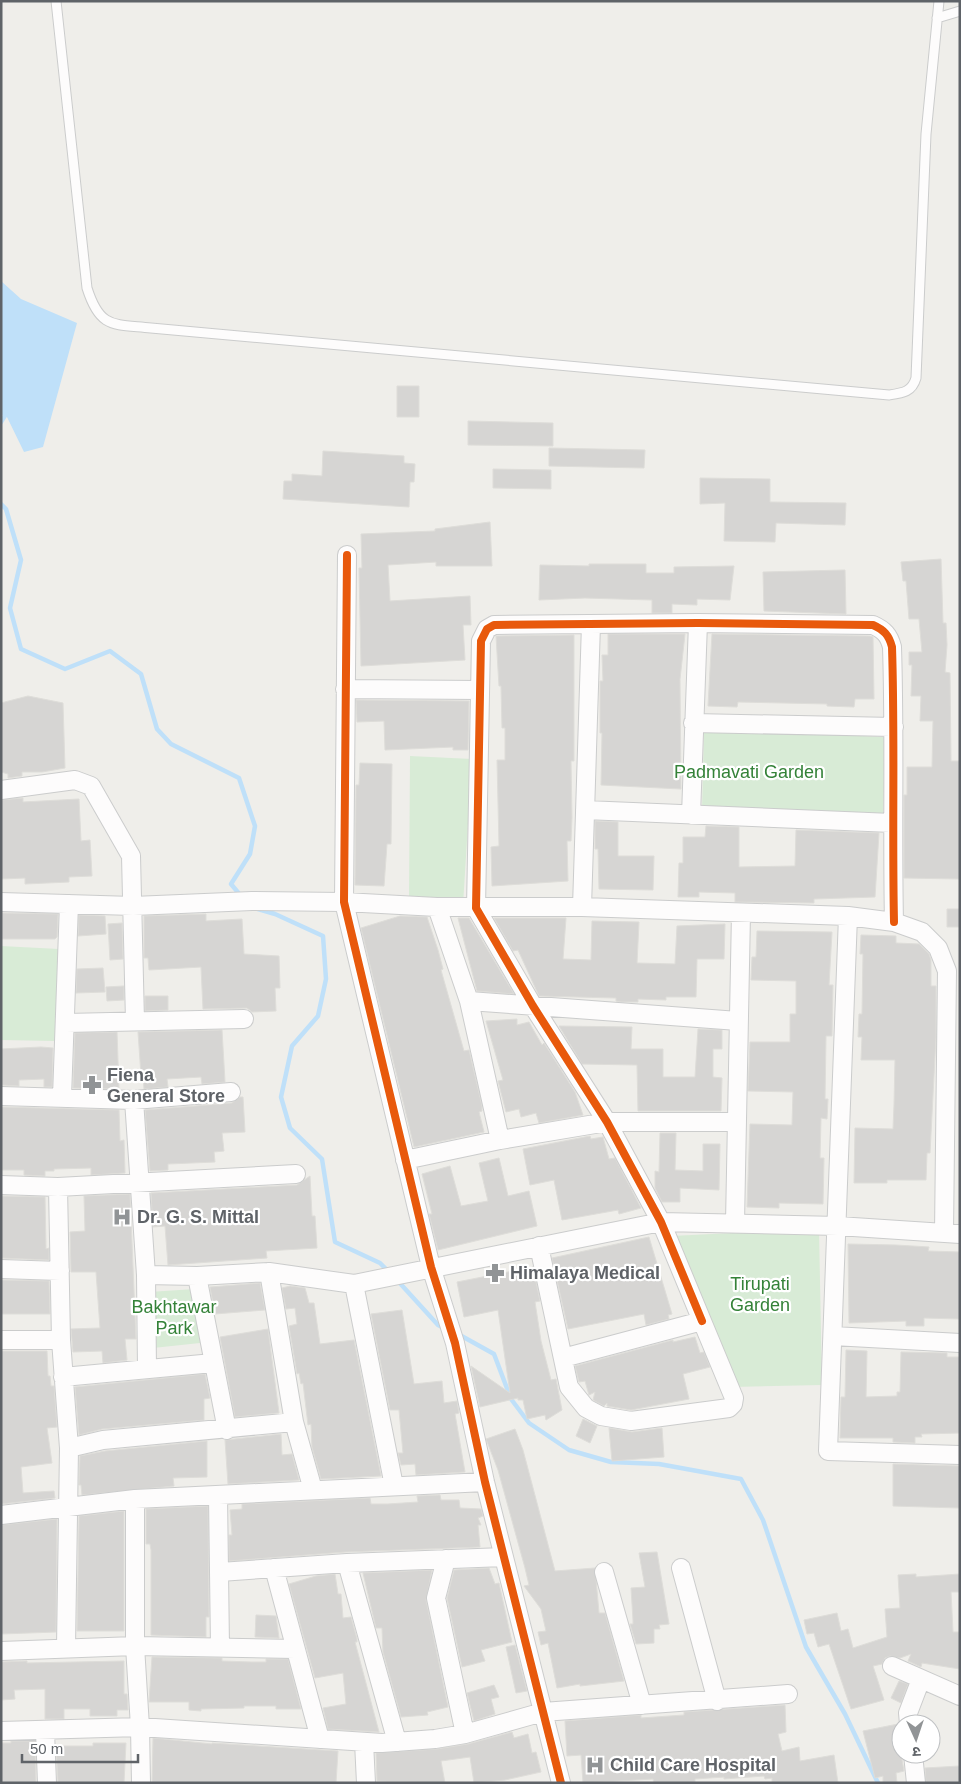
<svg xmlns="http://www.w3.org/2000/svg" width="961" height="1784" font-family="Helvetica,'Noto Sans Devanagari',sans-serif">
<rect width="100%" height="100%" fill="#efeeea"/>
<path fill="#d8ebd6" d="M704,730L886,737L883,816L702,810Z
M410,756L472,759L463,905L409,899Z
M1,946L59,949L55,1041L1,1040Z
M819,1229L822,1385L731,1387L671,1236Z
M195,1289L200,1343L153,1348L149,1292Z"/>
<path fill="#bfe0f9" d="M1,281L21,299L77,323L43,447L24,452L6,415H1Z"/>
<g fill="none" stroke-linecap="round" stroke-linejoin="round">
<path stroke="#bfe0f9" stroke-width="4.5" d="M1,399L6,414L1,422
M1,504L6,509L21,560L10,608L21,649L65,669L110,651L141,674L157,729L171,744L239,778L255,826L250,854L231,884L241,896
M251,907L275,914L323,936L326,979L318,1016L292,1046L281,1097L290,1128L322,1159L335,1242L380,1263L390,1273
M397,1280L438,1325L444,1328
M458,1334L494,1354L511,1399L529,1423L569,1450L611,1462L659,1464L741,1479L763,1520L806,1647L845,1714L878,1783"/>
</g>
<path fill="#d6d5d3" stroke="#deddd9" d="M397,386H419V417H397Z
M468,421L553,423V446L468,445Z
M549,448L645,450L644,468L549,466Z
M323,451L404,456V463L415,464L414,482H410L409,507L283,499L284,481H292V474L322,476Z
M493,469L551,470V489L493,488Z
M700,478L770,479V502L846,503L845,525L776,523L775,542L724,541L725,503L700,504Z
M490,522L492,566H436V562L388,565L390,601L470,596L471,625H463L465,660L361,666L359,568H362L361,534L435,531V529Z
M941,559L943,623H946L947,645L945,672L950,673L951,761H960V879L904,878V795H907V767H932L933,721H920L921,696H911L912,665H909V652H922L919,619H909L906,581H903L901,562Z
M589,564H646V573H674V567L734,566L730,600L697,599V605L672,604V613H652V600L585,598L539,600L540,565L589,566Z
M845,570L846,614L764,611L763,572Z
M608,634H685L680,679L681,789L601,785L602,733H600V681H603L602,655H608Z
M712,634L870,636L873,637L874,699H855L854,707L827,706V704L738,702L737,707L708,706Z
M574,635V761H571L572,817L571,841H567L568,881L492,886L491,847L499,846L497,760H505V728H502L501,686H499L496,636Z
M28,696L63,703L65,768L42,772H22V776L8,778V774L1,772V703Z
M356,700L469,701L468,750H453V747L385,750L384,721L357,722Z
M360,763L392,764L391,844H387L384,886L355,885L356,785H359Z
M23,798V802L79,799L81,841L90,840L92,876L69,877V882L25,884V878L1,879V800Z
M595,821L618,822V856H654L653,890L599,889L598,849H595Z
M706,826L739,827V867L795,866L796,830L879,833L875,897L814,899V903L735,902V893L699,892V897H678L679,863H683V837H705Z
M947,909H960V927H947Z
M2,913L58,914L57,937L55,939H2Z
M206,914V921L242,919L244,954L279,956L280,988H275L276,1011L252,1012L247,1008L203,1009L201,967L149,970L148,958H144V916Z
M79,915L105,916L106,934L78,936Z
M400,916L427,917L438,950L443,969L441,970L464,1051L469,1050L482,1106V1111L479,1112L484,1132L414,1147L361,928Z
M458,918H469L514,994L477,991Z
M494,918H566L563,959L591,960L592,921L639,922L637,963L675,964L677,926L725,924L724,959H697L696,997H666V1000L638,999V1002H621L616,1001V998L539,996L518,950L513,951Z
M122,923L123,959L110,960L108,924Z
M757,931L832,932L829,985H833L832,1036H826L825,1099H828L827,1119L821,1118L820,1158H824L823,1204L779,1203V1208L747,1207L750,1124L792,1125L793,1092L748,1091L750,1042H790V1014H796V981L751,980L752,957H756Z
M861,935L896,936V943L919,944L929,954L931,960V986H936V1037L930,1153H927L926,1180H887V1183H854L855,1128L893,1129L894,1105L895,1060H861L862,1037H858L859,1014H862L863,954H860Z
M103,968L105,992L76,993L77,969Z
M124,986V1000L107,1001L106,987Z
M145,996H168V1010L145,1011Z
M517,1019V1025L529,1022L542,1045L544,1043L575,1092L583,1115L539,1123L536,1113L521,1117L519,1109L506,1112L498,1081L503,1080L486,1021Z
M559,1026L632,1027L631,1049H663V1077H695L698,1029L722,1030V1049H713V1077L722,1078L721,1111H638L637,1065L582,1064Z
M222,1030L225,1082L202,1084L201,1077L167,1079L168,1087L144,1089L143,1075H141L138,1032Z
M117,1032L119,1089L73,1088L75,1033Z
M41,1047L53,1048L52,1087H44V1079L19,1080V1086L2,1085L1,1049Z
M240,1097H243L245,1132L222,1133L224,1151L214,1152L215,1162L168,1164V1170L150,1171L145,1110L232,1103Z
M1,1107L119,1110L120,1141L124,1140L125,1173L91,1175V1168L54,1169V1171H45V1176L24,1175V1170H2Z
M660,1133H676L675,1170L703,1171V1144H720L719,1190L680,1188V1202H662L655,1188V1171L659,1172Z
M590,1136L591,1139L603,1137L609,1159L615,1158L641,1208L619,1214L618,1210L562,1220L554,1180L530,1185L523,1149Z
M499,1158L508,1196L529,1191L537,1226L438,1250L429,1214H432L422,1174L450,1166L461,1206L488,1201L479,1163Z
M310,1176L312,1216H315L317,1248L266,1251L267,1258L168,1265L165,1226L153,1227L151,1193L297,1185Z
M130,1194L136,1339H125L127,1360L103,1363L102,1351L73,1352L71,1329L100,1328L96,1272H71L70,1232L85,1231L84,1196Z
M1,1196L45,1197L46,1249L49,1248V1260L1,1258Z
M649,1237L672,1314L668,1315L669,1319L646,1325L644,1314L568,1329L552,1258Z
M848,1244L896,1245L929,1247L928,1251L960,1252V1319L924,1318V1326H906V1321L849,1323Z
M533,1267L540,1301L535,1302L541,1341L551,1380L556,1379L562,1410L546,1420L545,1415L527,1419L523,1400H518V1398L480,1407L471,1366L510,1393L498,1310L464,1317L457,1282Z
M1,1280L49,1281L50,1314H1Z
M260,1283L265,1310L215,1314L210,1287Z
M290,1286L305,1288L309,1303H314L320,1344L354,1340L381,1476L321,1479L312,1447L311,1424L308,1425L303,1383L301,1384L299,1373L297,1374L289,1326L297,1324L295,1308L286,1309L282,1288Z
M402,1310L414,1384L442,1381L444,1403L457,1401L459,1413L455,1414L465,1472L416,1475L415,1464L401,1465L398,1453H403L399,1410H390L371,1314Z
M268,1329L279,1413L235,1417L220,1337Z
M695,1337L700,1353L704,1352L710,1367L683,1374L689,1399L631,1410L607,1406V1403L604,1406L593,1400L595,1392L589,1395L585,1381L579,1382L575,1366L673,1340V1342Z
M846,1350L867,1351L866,1397L897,1396V1392H900L901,1352L947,1353V1357H960V1433L921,1434L922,1437H915V1443L893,1442V1438H840L841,1397H845Z
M1,1351H47L48,1376H50L51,1386H54L57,1427L47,1428L52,1463L21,1467L23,1493L54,1491L55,1498L1,1504Z
M205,1374L210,1398L204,1399V1420L102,1429L79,1435L75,1387Z
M583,1419L597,1426L590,1443L576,1436Z
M609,1428L632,1432L662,1428L664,1457L612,1461Z
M515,1429L523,1450L555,1571L595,1568L599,1613H605L624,1681L580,1686V1684L557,1688L548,1643L541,1645L538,1632L546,1631L541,1609L524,1586L529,1585L525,1568L498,1470L486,1439Z
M281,1434L282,1455L292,1454L299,1480L228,1484L225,1440Z
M207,1441V1477L173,1478L174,1486L82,1495L81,1485H79L80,1456L105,1451Z
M893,1464L960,1466V1508L893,1506Z
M440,1495L441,1500H459L460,1508L481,1509L483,1516L478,1518L481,1525H478L480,1547L346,1552L229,1561V1535H232L230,1510L242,1509V1504L370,1498L371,1504H388L418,1502L417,1496Z
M208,1506L209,1617H206V1637L151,1635V1550L150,1544H146V1509Z
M124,1511V1631H77L79,1516Z
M57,1519L56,1632L1,1634V1525Z
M657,1552L669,1624L659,1625L660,1629H654V1643L636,1644L630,1624H633V1620L631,1588L645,1587L639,1553Z
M489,1568L495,1584L499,1583L512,1642L481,1650L485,1661L462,1667L447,1598L454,1570Z
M432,1570L426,1600L448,1707L427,1712L428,1715L401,1717L383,1652L382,1628H376L363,1573Z
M335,1574L338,1594H341L343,1618L351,1617L357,1639V1642H355L379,1732L328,1729L323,1708L346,1704L343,1673L315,1678L289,1584L316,1576Z
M916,1574V1577L960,1574V1592H951L953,1632H960V1669L922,1663L921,1667L908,1661L911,1654L900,1658L890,1656L885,1658L882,1664L873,1666L884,1700L851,1709L829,1644L818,1647L814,1633L807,1634L804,1620L837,1613L841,1631L848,1629L853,1648L887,1637L885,1609L900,1608L898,1575Z
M256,1615L276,1616L279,1638L255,1637Z
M515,1645L527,1691L516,1693L506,1647Z
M152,1657L222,1658V1661L251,1662H266V1659H288L301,1709H276V1706H244V1708L201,1709V1711L189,1710V1702H149Z
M27,1661V1663L124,1661V1694H127L128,1710H117V1716H90V1709H64V1719H45V1689L14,1690L15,1699L1,1700V1662Z
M899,1681L908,1684L901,1703L891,1698Z
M494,1685L499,1697L491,1699L495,1714L474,1721L467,1693Z
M785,1705L786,1732L778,1734L782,1751L799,1747L800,1761L834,1755L838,1783H772V1778L765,1779L764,1776L724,1779V1777L695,1779V1782L683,1783H654L653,1779L583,1783L581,1755L567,1756L565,1721L641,1715V1718L684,1715V1712Z
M898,1724L901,1731V1754L904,1771L896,1773L897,1783H883V1776L875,1778L863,1731Z
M512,1732L514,1738L528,1734L532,1753L536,1752L541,1772L505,1780L474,1783L470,1757L441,1761L445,1783L377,1781L376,1753L437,1749L468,1744Z
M153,1738L212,1744V1743L338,1751L336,1783H152Z
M11,1741H35L36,1783H1V1743H11Z
M93,1743H126L124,1783H58L56,1746H93Z
M960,1766V1783H926L925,1768Z"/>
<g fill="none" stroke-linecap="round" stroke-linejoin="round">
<g stroke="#cbcccc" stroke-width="11">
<path id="service" d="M56,1L87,288C100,329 113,324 151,328L889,395C903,393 912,392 916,378L926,134L939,1
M937,18L960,11"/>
</g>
<g stroke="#cbcccc" stroke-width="20">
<path id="minor" d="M347,555L344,902L431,1267L455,1343L485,1482L561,1783
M345,689L480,690
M693,723L894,727
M1,790L75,780L91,786L131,856L135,1021
M585,810L892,823
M691,815L698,623
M1,902L133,906L252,901L344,902L437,907H582L848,916L894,922L922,932L938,948L947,971L944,1233
M437,907L469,1001L500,1140
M582,907L591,624
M848,916L828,1451L960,1455
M469,1001L738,1021
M66,1023L244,1019
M1,1096L134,1100L231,1092
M62,1097L69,904
M134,1100L146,1275L147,1369
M405,1160L500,1140L607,1122H735
M1,1185L58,1187L296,1174
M58,1187L61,1340L69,1448L66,1647
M735,1223L741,913
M539,1246L569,1387L586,1408L601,1416L631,1421L729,1408L733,1404L734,1398L702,1321L563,1358
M1,1269L60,1271
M269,1272L294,1422L313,1490
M146,1275L197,1276L269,1272L354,1284L661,1222L838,1226L960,1234
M197,1276L227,1430
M354,1284L394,1486
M702,1321L661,1222L607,1122L533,1006L476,908L481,641L487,629L494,625L698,623L873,625C884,630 889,635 892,647C895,739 892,830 894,922
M833,1336L960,1343
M1,1340H61
M63,1377L213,1363
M69,1448L103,1440L294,1422
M218,1495L220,1647
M135,1499V1646L140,1727L141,1783
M1,1515L135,1499L485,1482
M446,1559L436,1598L465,1734
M347,1563L397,1742
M274,1568L320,1739
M681,1568L717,1701
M220,1572L347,1563L504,1557
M604,1572L642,1705
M1,1651L135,1646L295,1649
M892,1666L960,1696
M909,1724L908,1713L921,1679
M1,1731L140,1727L382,1743L435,1739L465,1734L543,1712L788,1694
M45,1731L47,1783
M364,1742L366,1783
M913,1754L916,1783"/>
</g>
<use href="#service" stroke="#fdfcfc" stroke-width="9"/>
<use href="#minor" stroke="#fdfcfc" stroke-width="18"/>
<g stroke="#fff" stroke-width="11">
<path id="cycleway" d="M347,555L344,902L431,1267L455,1343L485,1482L561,1783
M702,1321L661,1222L607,1122L533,1006L476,908L481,641L487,629L494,625L698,623L873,625C884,630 889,635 892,647C895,739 892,830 894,922"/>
</g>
<use href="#cycleway" stroke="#e8590c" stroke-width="8"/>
</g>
<defs>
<g id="pharmacy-bare" transform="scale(1.5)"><path d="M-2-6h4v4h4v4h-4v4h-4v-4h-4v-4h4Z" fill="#919496" stroke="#fff" stroke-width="2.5" paint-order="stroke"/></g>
<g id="hospital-bare" transform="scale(1.5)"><path d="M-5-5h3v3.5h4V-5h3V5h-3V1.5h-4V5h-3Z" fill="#919496" stroke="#fff" stroke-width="2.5" paint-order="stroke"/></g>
</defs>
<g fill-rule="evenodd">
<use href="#pharmacy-bare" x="92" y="1085"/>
<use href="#hospital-bare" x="122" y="1217"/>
<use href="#pharmacy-bare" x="495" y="1273"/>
<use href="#hospital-bare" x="595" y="1765"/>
</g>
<g text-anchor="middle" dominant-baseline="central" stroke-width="4.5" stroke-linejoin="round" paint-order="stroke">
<g font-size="18" fill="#348238" stroke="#fff">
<text x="749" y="772">Padmavati Garden</text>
<text x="760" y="1284">Tirupati<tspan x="760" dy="21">Garden</tspan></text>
<text x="174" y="1307">Bakhtawar<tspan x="174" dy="21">Park</tspan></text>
</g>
<g font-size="18" font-weight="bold" fill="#5f6368" stroke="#fff" text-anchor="start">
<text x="107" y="1075">Fiena<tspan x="107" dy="21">General Store</tspan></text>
<text x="137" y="1217">Dr. G. S. Mittal</text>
<text x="510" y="1273">Himalaya Medical</text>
<text x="610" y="1765">Child Care Hospital</text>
</g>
</g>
<rect width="961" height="1784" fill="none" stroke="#5f6368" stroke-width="5"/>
<g transform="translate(916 1739) rotate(177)"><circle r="24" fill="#ffffff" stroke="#bfc1c3"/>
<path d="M0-4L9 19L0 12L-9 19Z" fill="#919496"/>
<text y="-8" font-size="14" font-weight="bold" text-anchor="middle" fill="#5f6368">उ</text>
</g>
<path d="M22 1754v8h116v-8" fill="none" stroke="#5f6368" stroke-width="2.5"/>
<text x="30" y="1754" font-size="15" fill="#5f6368" stroke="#ffffff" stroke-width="4" paint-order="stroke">50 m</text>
</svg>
